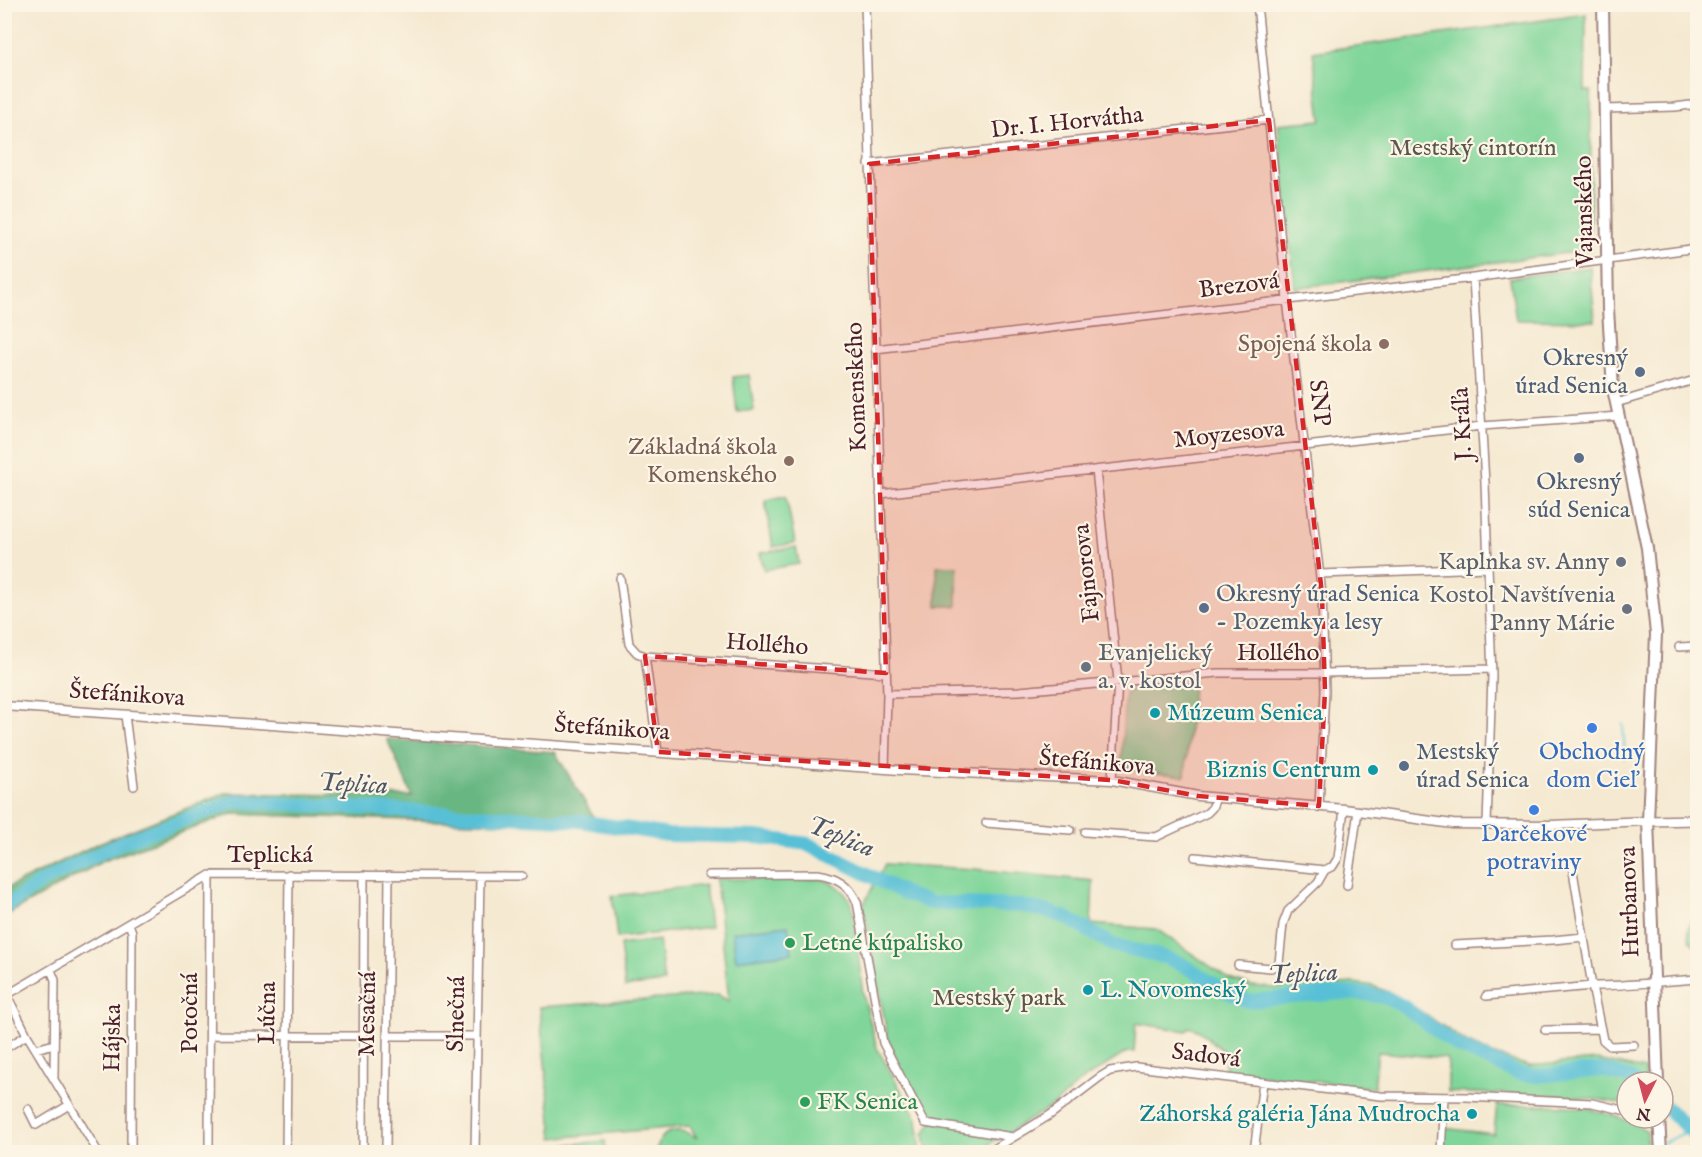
<svg xmlns="http://www.w3.org/2000/svg" width="1702" height="1157" font-family="'IM FELL English',serif">
<rect width="100%" height="100%" fill="#fcf5e5"/>
<filter id="ink" filterUnits="userSpaceOnUse"><feTurbulence type="fractalNoise" baseFrequency=".0167" numOctaves="2"/><feDisplacementMap in="SourceGraphic" scale="12" xChannelSelector="R" yChannelSelector="G"/><feConvolveMatrix kernelMatrix="1 2 1 2 8 2 1 2 1" color-interpolation-filters="sRGB"/></filter>
<filter id="wash" filterUnits="userSpaceOnUse"><feTurbulence type="fractalNoise" baseFrequency=".008" numOctaves="4" result="noise"/><feDisplacementMap in="SourceGraphic" scale="24" xChannelSelector="R" yChannelSelector="G"/><feGaussianBlur stdDeviation="1.35" result="paint"/><feColorMatrix in="noise" values="0 0 0 0 0 0 0 0 0 0 0 0 0 0 0 0 0 1.4 0 .05"/><feComposite in="paint" operator="in"/></filter>
<g filter="url(#wash)">
<rect width="100%" height="100%" fill="#f5e9d1"/>
<path fill="#80d69a" stroke="#657a62" stroke-width="1.5" d="M1586,14L1585,91H1591L1590,250L1295,288L1278,124L1321,120L1313,52Z
M1590,267L1595,321L1516,320L1510,278Z
M749,375L754,410L737,412L733,377Z
M786,496L795,543L773,547L765,500Z
M796,547L799,564L764,570L760,553Z
M937,566H957V606H937Z
M1193,683L1185,776L1137,771L1121,765L1125,693L1131,689Z
M885,864L974,869L1093,881L1091,924L1156,929L1229,979L1252,986L1275,988L1354,983L1373,986L1391,993L1408,1003L1468,1043L1495,1055L1529,1066L1597,1060L1645,1070V1082H1627V1105C1569,1092 1507,1095 1448,1092V1064L1446,1058L1378,1052L1374,1088L1225,1071V1053C1216,1045 1201,1029 1189,1027L1186,1031L1136,1023L1134,1052H1127L1081,1081L1055,1104L977,1152H927L924,1134L934,1120L899,1067L888,1039L863,905Z
M716,879H821C836,883 845,890 852,904L863,994L877,1048L917,1119L921,1152H656C661,1128 678,1126 697,1138L690,1126L553,1138L539,1007L718,995L729,1001Z
M705,885L710,927L617,938L612,896Z
M1697,914L1698,947H1697C1685,940 1686,922 1697,914Z
M659,940L664,982L625,987L620,945Z
M1497,1105C1549,1104 1603,1103 1647,1131V1152H1443V1128L1494,1134Z
M605,1141L606,1152H531V1148Z"/>
<path fill="#68b782" stroke="#596b56" stroke-width="1.5" d="M387,739L555,752L599,826L232,814L103,861L5,916V889L99,843L225,793L412,796Z"/>
<path fill="#59c0d6" stroke="#527080" stroke-width="1.5" d="M788,925L792,953L736,960L732,932Z"/>
<g fill="none" stroke-linecap="round" stroke-linejoin="round">
<path stroke="#59c0d6" stroke-width="2" d="M1623,724L1625,759
M1663,1143L1690,1130
M1649,1152L1651,1148L1658,1145"/>
<path stroke="#59c0d6" stroke-width="14" d="M4,908L41,882L120,843L236,801L580,821L668,835L756,837L808,844L908,895L931,903L1022,906L1050,912L1067,918L1113,945L1164,957L1182,964L1225,991L1248,1001L1341,993L1367,994L1387,998L1403,1006L1457,1046L1520,1074L1537,1076L1602,1070L1630,1078L1635,1082
M1663,1105L1698,1138"/>
</g>
</g>
<g filter="url(#ink)">
<g fill="none" stroke-linecap="round" stroke-linejoin="round">
<path stroke="#d3c1b0" stroke-width="7" stroke-dasharray="7 3.5" stroke-linecap="butt" d="M1070,830L1085,832"/>
<g stroke="#a0847e" stroke-width="10">
<path id="minor" d="M865,4L887,694L885,769
M1257,4L1287,300L1322,594L1325,691L1319,806
M1604,109L1675,107L1698,104
M869,164L1269,120
M1473,278L1485,483L1492,676L1487,825
M875,349L1473,278L1698,248
M1616,403L1698,379
M1096,470L1118,681L1112,780
M880,494L1482,426L1619,416
M1320,574L1488,568
M620,578L629,644L637,653L645,656L658,752
M1679,647L1698,646
M645,656L886,673
M887,694L1019,691L1218,673H1325L1491,669
M125,715L134,786
M986,823L1070,830
M1085,832L1156,837L1207,813L1212,808L1216,798
M1195,857L1325,870
M1572,865L1592,986C1628,986 1662,981 1698,979
M709,875L818,874C837,877 849,884 857,902L883,1043L925,1123L1013,1137
M1347,885L1358,811
M129,924L132,932L131,1152
M1455,945L1553,940L1584,937
M1238,965L1271,968L1279,963L1283,924L1288,911L1318,882L1325,870L1333,866L1338,858L1344,809
M51,970L55,980L54,1077
M1486,996L1592,986L1603,1040L1610,1046L1634,1045
M1545,1030L1601,1029
M210,1035L364,1036
M387,1036H476
M4,1049L27,1035
M36,1049L54,1044
M4,1069L6,1071
M28,1109L36,1125L69,1105
M1650,1118L1659,1121
M98,1152L27,1035L7,995L210,875L522,876
M209,1152L210,875
M286,1152L289,874
M363,1152L364,875
M386,1152L389,875
M475,1152L480,876
M989,1152L1050,1115L1100,1077L1110,1071L1136,1067L1381,1096L1466,1097L1592,1103L1627,1111
M1254,1152L1263,1082
M1441,1152L1444,1097"/>
</g>
<g stroke="#a0847e" stroke-width="11">
<path id="tertiary" d="M4,706L900,770L1112,780L1198,796L1344,809L1453,824L1551,825L1648,821"/>
</g>
<g stroke="#a0847e" stroke-width="12">
<path id="secondary" d="M1648,821L1698,820"/>
</g>
<g stroke="#a0847e" stroke-width="14">
<path id="primary" d="M1603,4L1608,309L1613,389L1647,548L1656,634L1648,821L1658,1082
M1659,1118L1661,1152"/>
</g>
<use href="#minor" stroke="#fff" stroke-width="7"/>
<use href="#tertiary" stroke="#fff" stroke-width="8"/>
<use href="#secondary" stroke="#fff" stroke-width="9"/>
<use href="#primary" stroke="#fff" stroke-width="10"/>
</g>
</g>
<path fill="#d62828" fill-opacity="0.2" stroke="#d62828" stroke-width="4.5" stroke-dasharray="12 8" stroke-linejoin="round" d="M1269,120L1322,594L1325,691L1319,806L1198,796L1112,780L658,752L645,656L886,673L869,164Z"/>
<g fill="#8d6e63" stroke="#fcf5e5" stroke-width="2">
<circle cx="1384" cy="344" r="6"/>
<circle cx="789" cy="461" r="6"/>
</g>
<g fill="#5c6f8a" stroke="#fcf5e5" stroke-width="2">
<circle cx="1640" cy="372" r="6"/>
<circle cx="1579" cy="458" r="6"/>
<circle cx="1204" cy="608" r="6"/>
<circle cx="1404" cy="766" r="6"/>
</g>
<g fill="#6b7280" stroke="#fcf5e5" stroke-width="2">
<circle cx="1621" cy="562" r="6"/>
<circle cx="1627" cy="609" r="6"/>
<circle cx="1086" cy="667" r="6"/>
</g>
<g fill="#0f9aa8" stroke="#fcf5e5" stroke-width="2">
<circle cx="1155" cy="713" r="6"/>
<circle cx="1373" cy="770" r="6"/>
<circle cx="1088" cy="990" r="6"/>
<circle cx="1472" cy="1114" r="6"/>
</g>
<g fill="#3f7fe0" stroke="#fcf5e5" stroke-width="2">
<circle cx="1592" cy="728" r="6"/>
<circle cx="1534" cy="810" r="6"/>
</g>
<g fill="#2e9e5b" stroke="#fcf5e5" stroke-width="2">
<circle cx="790" cy="943" r="6"/>
<circle cx="805" cy="1102" r="6"/>
</g>
<g text-anchor="middle" dominant-baseline="central" stroke-width="4.5" stroke-linejoin="round" paint-order="stroke">
<g font-size="24" fill="#4a1f2b" stroke="#fcf5e5">
<text transform="translate(1067 123) rotate(-6)">Dr. I. Horvátha</text>
<text transform="translate(1585 211) rotate(-91)">Vajanského</text>
<text transform="translate(1239 286) rotate(-7)">Brezová</text>
<text transform="translate(857 387) rotate(-92)">Komenského</text>
<text transform="translate(1319 403) rotate(83)">SNP</text>
<text transform="translate(1463 424) rotate(-93)">J. Kráľa</text>
<text transform="translate(1229 435) rotate(-6)">Moyzesova</text>
<text transform="translate(1087 573) rotate(-96)">Fajnorova</text>
<text transform="translate(767 645) rotate(4)">Hollého</text>
<text x="1278" y="653">Hollého</text>
<text transform="translate(127 695) rotate(4)">Štefánikova</text>
<text transform="translate(612 729) rotate(4)">Štefánikova</text>
<text transform="translate(1097 763) rotate(5)">Štefánikova</text>
<text x="270" y="855">Teplická</text>
<text transform="translate(1630 902) rotate(-92)">Hurbanova</text>
<text transform="translate(190 1013) rotate(-90)">Potočná</text>
<text transform="translate(268 1013) rotate(-89)">Lúčna</text>
<text transform="translate(368 1014) rotate(-89)">Mesačná</text>
<text transform="translate(457 1014) rotate(-89)">Slnečná</text>
<text transform="translate(113 1038) rotate(-89)">Hájska</text>
<text transform="translate(1206 1056) rotate(7)">Sadová</text>
</g>
<g font-size="24" fill="#5a564c" stroke="#fcf5e5">
<text x="1473" y="148">Mestský cintorín</text>
<text x="999" y="998">Mestský park</text>
</g>
<g font-size="24" fill="#785e54" stroke="#fcf5e5" text-anchor="end">
<text x="1372" y="344">Spojená škola</text>
<text x="777" y="447">Základná škola<tspan x="777" dy="28">Komenského</tspan></text>
</g>
<g font-size="24" fill="#4e5e75" stroke="#fcf5e5" text-anchor="start">
<text x="1628" y="358" text-anchor="end">Okresný<tspan x="1628" dy="28">úrad Senica</tspan></text>
<text x="1579" y="482" text-anchor="middle">Okresný<tspan x="1579" dy="28">súd Senica</tspan></text>
<text x="1216" y="594">Okresný úrad Senica<tspan x="1216" dy="28">- Pozemky a lesy</tspan></text>
<text x="1416" y="752">Mestský<tspan x="1416" dy="28">úrad Senica</tspan></text>
</g>
<g font-size="24" fill="#5b616d" stroke="#fcf5e5" text-anchor="end">
<text x="1609" y="562">Kaplnka sv. Anny</text>
<text x="1615" y="595">Kostol Navštívenia<tspan x="1615" dy="28">Panny Márie</tspan></text>
<text x="1098" y="653" text-anchor="start">Evanjelický<tspan x="1098" dy="28">a. v. kostol</tspan></text>
</g>
<g font-size="24" fill="#0d838f" stroke="#fcf5e5" text-anchor="start">
<text x="1167" y="713">Múzeum Senica</text>
<text x="1361" y="770" text-anchor="end">Biznis Centrum</text>
<text x="1100" y="990">L. Novomeský</text>
<text x="1460" y="1114" text-anchor="end">Záhorská galéria Jána Mudrocha</text>
</g>
<g font-size="24" fill="#366cbe" stroke="#fcf5e5">
<text x="1592" y="752">Obchodný<tspan x="1592" dy="28">dom Cieľ</tspan></text>
<text x="1534" y="834">Darčekové<tspan x="1534" dy="28">potraviny</tspan></text>
</g>
<g font-size="24" fill="#27864d" stroke="#fcf5e5" text-anchor="start">
<text x="802" y="943">Letné kúpalisko</text>
<text x="817" y="1102">FK Senica</text>
</g>
<g font-size="26" font-style="italic" fill="#4f5767" stroke="#fcf5e5">
<text transform="translate(353 784) rotate(3)">Teplica</text>
<text transform="translate(841 837) rotate(22)">Teplica</text>
<text transform="translate(1303 974) rotate(-3)">Teplica</text>
</g>
</g>
<rect width="1702" height="1157" fill="none" stroke="#fcf5e5" stroke-width="24"/>
<g transform="translate(1645 1100) rotate(186)"><circle r="28" fill="#fcf5e5" stroke="#b59f9b" stroke-width="1.5"/>
<path d="M0-4.5L10 22L0 15L-10 22Z" fill="#d1495b"/>
<text y="-9" font-size="16" font-weight="bold" text-anchor="middle" fill="#4a1f2b">N</text>
</g>
</svg>
